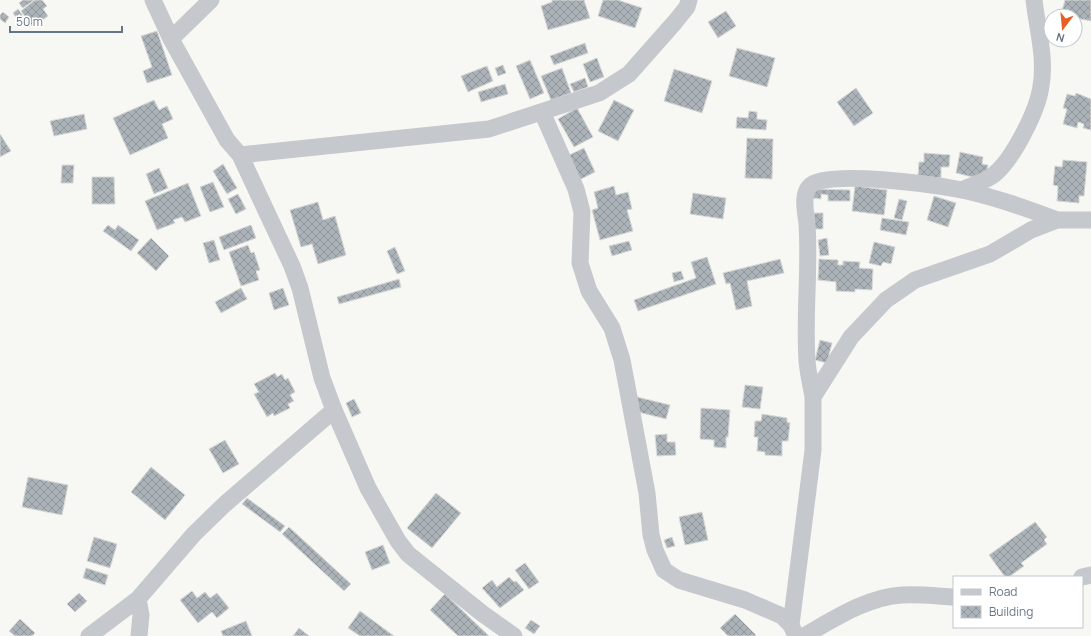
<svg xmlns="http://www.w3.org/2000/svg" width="1091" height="636" font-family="Manrope,sans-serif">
<defs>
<pattern id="building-cross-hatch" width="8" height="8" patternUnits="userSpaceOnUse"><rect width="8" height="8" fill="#abb3b9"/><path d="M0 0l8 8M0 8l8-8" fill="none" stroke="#8f969c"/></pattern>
</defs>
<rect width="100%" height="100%" fill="#f7f7f4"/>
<path fill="url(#building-cross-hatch)" stroke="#d8d9d6" d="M23,0H34L23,8L19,3Z
M35,0H42L47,6L43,9L48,16L33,27L21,11Z
M552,0H584L590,18L548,30L541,6L552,2Z
M603,0H618L642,8L635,28L598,16Z
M1065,0H1091V21L1075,18V16H1066L1067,11H1062Z
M18,9L23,16L18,20L13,13Z
M726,11L736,26L718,38L708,22Z
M3,12L9,17L5,23L0,19V15Z
M157,31L172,75L147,83L143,71L152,67L141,36Z
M585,43L588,53L554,65L550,56Z
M737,48L775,58L767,87L729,76Z
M597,58L604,77L590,82L583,64Z
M530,60L544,93L530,99L516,66Z
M503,65L506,73L498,76L495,68Z
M487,66L493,81L468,92L461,76Z
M562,68L571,93L551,100L541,76Z
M674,69L712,81L702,113L664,101Z
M585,78L588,87L574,92L570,84Z
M505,84L508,94L481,102L478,92Z
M856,88L873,113L854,126L837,102Z
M1076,93L1091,99V130L1083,128L1084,124L1078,122L1077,128L1063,124L1067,109L1063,108L1067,94L1075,96Z
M154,100L159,110L167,106L173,119L162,124L168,138L130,155L113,118Z
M614,100L634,110L618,141L598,131Z
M577,108L593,137L574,147L558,119Z
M749,111L757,112V119L767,120L766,130L736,128L737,117L748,118Z
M84,114L87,129L54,136L50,121Z
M0,134L11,151L0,157Z
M747,138L773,139L772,179L745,178Z
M584,148L595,172L577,181L565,157Z
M960,152L983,157L982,164L988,165L985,180L956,173Z
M924,153L950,155L949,167H941V178L918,176L919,162H924Z
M1063,160L1087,162L1084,196H1079V203L1057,201L1058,186L1053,185L1055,166L1062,167Z
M223,164L237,188L227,194L213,171Z
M62,165H74L73,183H61Z
M159,168L168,188L154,194L146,174Z
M92,177H114L115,204H92Z
M213,182L224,207L210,212L200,187Z
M188,183L201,216L185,222L182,217L173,220L175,223L157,230L145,201Z
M614,186L616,195L628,192L632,209L627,210L633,231L600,240L592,210L598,208L594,192Z
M855,186L887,190L884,215L852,211Z
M812,189L850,190V201H828V195L821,194V199L812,198Z
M693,193L726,198L723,219L690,214Z
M238,194L246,209L236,214L228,199Z
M934,196L956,203L948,227L927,220Z
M899,199L907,201L902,220L894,218Z
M318,202L323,220L335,216L346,255L318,264L312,244L301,247L290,210Z
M814,213H823V229H814Z
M882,218L909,222L906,235L880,230Z
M108,225L115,230L118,225L139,240L131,251L103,231Z
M251,225L256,238L224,250L219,237Z
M151,238L169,256L156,271L137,253Z
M827,238L829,255L820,256L818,240Z
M214,240L220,260L209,263L203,243Z
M629,241L632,250L612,256L609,246Z
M874,242L895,247L891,264L883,262L881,266L869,263Z
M248,245L251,253L254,252L260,270L256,271L259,280L241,286L229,252Z
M395,247L405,271L397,274L387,251Z
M707,257L716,284L638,311L634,300L696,278L691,262Z
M780,259L784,273L747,281L752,306L736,310L730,283L726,284L723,273Z
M819,259L838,260V265H843V261L860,262L859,268L873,269L872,290L855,289V292L836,291V282L818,280Z
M681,271L684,279L674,282L672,273Z
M399,279L401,287L339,304L337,297Z
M241,288L247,299L221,313L215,302Z
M283,288L289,305L274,310L269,293Z
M820,340L832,343L827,363L815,360Z
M275,373L277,377L282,374L285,380L288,378L295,392L290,395L294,401L288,404L290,408L274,416L273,413L267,417L254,394L259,392L254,384Z
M745,385L763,387L760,409L742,407Z
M637,397L670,405L666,419L634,411Z
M354,399L361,413L352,417L346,403Z
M701,408L730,410L728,437H726V448L714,447V440L700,439Z
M762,414L787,418V422L790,423L788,441H782V456L765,455V452L757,451L758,437H754L755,421H761Z
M667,434V442H675L676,455L657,456L655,435Z
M225,440L239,464L223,473L209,449Z
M151,467L185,495L165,520L131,492Z
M28,477L68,485L62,515L22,507Z
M436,493L461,513L432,548L407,528Z
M247,498L285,526L280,532L242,504Z
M702,512L708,540L685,545L679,517Z
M1035,522L1047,537L1044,540L1047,544L1021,563L1024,566L1009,577H1005L989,555Z
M289,527L351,584L344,591L282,534Z
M94,537L117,544L110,568L87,561Z
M672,537L675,546L667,548L664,540Z
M383,545L390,563L372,570L365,552Z
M525,563L539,582L529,589L515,570Z
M86,568L108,575L105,585L83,578Z
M509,577L514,582L516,581L524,590L500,608L482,588L492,580L497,587Z
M192,591L197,598L205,592L210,598L217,593L229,608L217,618L212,612L198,623L180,600Z
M79,593L87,601L75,612L67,604Z
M445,594L489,636H458L430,610Z
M360,611L394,636H360L348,628Z
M735,614L756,635L755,636H728L720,628Z
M20,619L35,633L32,636H15L9,631Z
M531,620L540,626L534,634L525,628Z
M246,621L252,636H223L221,631Z
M299,628L309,636H293Z"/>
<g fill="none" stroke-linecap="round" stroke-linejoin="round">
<path stroke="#c5c8cc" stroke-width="17" d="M153,0L171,39L227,140L240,155L292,266L300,288L322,378L334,410L368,488L398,541L408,554L483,614L514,636
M171,39L211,0
M542,112L576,189L582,212L580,263L589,291L612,328L622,360L647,493L651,535L655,550L664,570L679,580L745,600L782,616L791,625L796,636
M240,155L489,129L599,93L629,74L675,22L687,7L689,0
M961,190C971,186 983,182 992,176C1012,162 1038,110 1041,86C1046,58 1037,27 1034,0
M813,397C811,385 808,373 807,361C804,315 810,270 807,224C806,213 801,195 810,186C825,169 937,185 962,190C995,197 1026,208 1057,220
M1082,577L1091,575
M138,599L141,615L139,636
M791,625L813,450V397L851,337L886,300L915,280L990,254L1031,230L1057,220H1091
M89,636L138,599L194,534L225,504L334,410
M804,636C834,619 867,597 902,595C919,594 937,596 954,597"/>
</g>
<rect x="953" y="576" width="130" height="52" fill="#ffffff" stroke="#c1c8cf"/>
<rect x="961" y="589" width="20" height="6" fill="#c5c8cc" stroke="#c1c8cf"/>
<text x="989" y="596" font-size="12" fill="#657586">Road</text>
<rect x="961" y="606" width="20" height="12" fill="url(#building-cross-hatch)" stroke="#c1c8cf"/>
<text x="989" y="616" font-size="12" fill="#657586">Building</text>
<g transform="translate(1063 28) rotate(196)"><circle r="19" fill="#ffffff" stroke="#c1c8cf"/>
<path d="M0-3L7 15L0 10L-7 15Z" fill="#e85f23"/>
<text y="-6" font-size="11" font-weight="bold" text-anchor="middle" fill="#657586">N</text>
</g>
<path d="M10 26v6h112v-6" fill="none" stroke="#657586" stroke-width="2"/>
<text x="16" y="26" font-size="12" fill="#657586" stroke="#ffffff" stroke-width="3" paint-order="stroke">50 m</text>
</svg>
